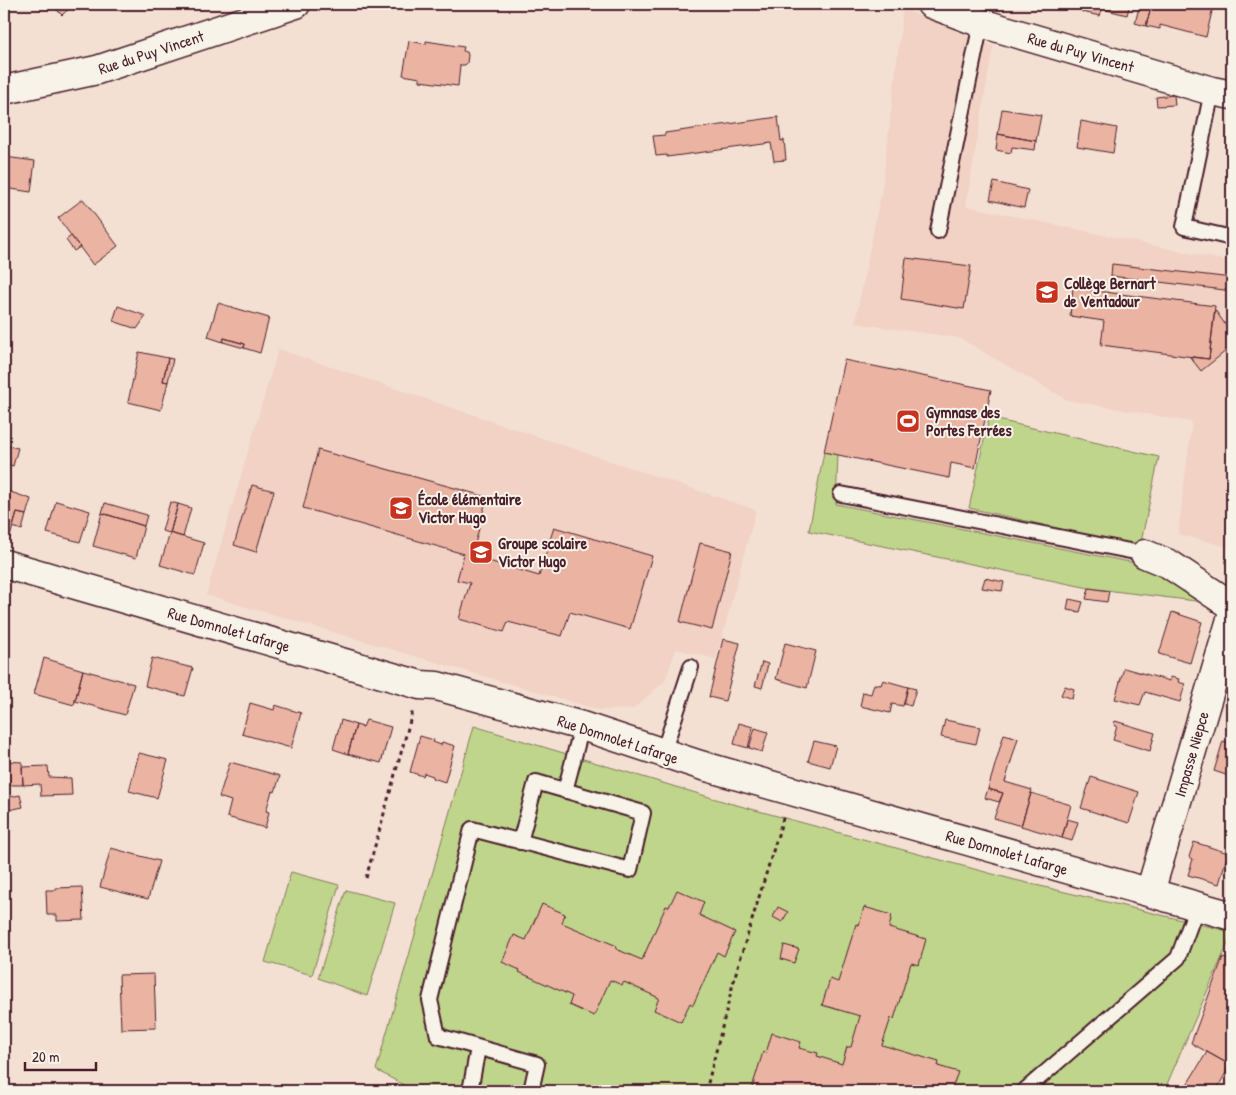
<svg xmlns="http://www.w3.org/2000/svg" width="1236" height="1095" font-family="'Patrick Hand',sans-serif">
<rect width="100%" height="100%" fill="#f3e0d3"/>
<filter id="ink" filterUnits="userSpaceOnUse"><feTurbulence type="fractalNoise" baseFrequency=".02" numOctaves="2"/><feDisplacementMap in="SourceGraphic" scale="10" xChannelSelector="R" yChannelSelector="G"/><feConvolveMatrix kernelMatrix="1 2 1 2 8 2 1 2 1" color-interpolation-filters="sRGB"/></filter>
<g filter="url(#ink)">
<path fill="#f1d2c4" d="M903,9L993,46L966,206L1232,262V548L1178,534L1192,422L1067,400L959,338L855,323L882,188Z
M278,349L756,510L716,659L676,649L665,681L633,709L599,710L206,595Z"/>
<path fill="#bfd58b" stroke="#847a5b" d="M989,418L1159,457L1140,547L969,508Z
M824,452L838,455L836,504L1140,564L1212,603L1089,588L809,531Z
M474,726L729,803L1015,880L1232,932V934L1164,1091H415L376,1070L424,903Z
M291,872L339,885L312,975L265,962Z
M346,890L395,903L367,996L318,978Z"/>
<path fill="#ebb3a2" stroke="#4a1f2b" d="M51,4H74L62,15Z
M1083,4L1102,9L1100,16L1082,12Z
M1083,4H1130L1127,15Z
M1140,4H1152L1146,26L1135,23Z
M1152,4H1199L1213,7L1206,37L1160,25V29L1146,26Z
M409,41L426,44V41L464,47L463,51L467,52L468,55L467,63L465,65H460L458,86L420,81V78L403,75Z
M1174,95L1175,105L1157,106L1156,97Z
M1002,109L1041,115L1036,141L998,134Z
M778,117L781,141L784,140L786,160L774,161L771,143L667,157V155L656,156L653,136L665,135V133Z
M1081,121L1117,128L1113,153L1077,147Z
M998,134L1036,141L1035,150L1012,147L1011,153L996,150Z
M4,149L6,150L5,157L35,161L31,192L4,188Z
M994,182L1028,190L1024,208L990,200Z
M83,199L118,246L93,265L58,218Z
M71,236L80,247L74,251L66,240Z
M906,258L971,266L964,309L901,299Z
M1112,264L1232,278V291L1111,276Z
M1073,288L1215,306L1209,359L1101,345L1104,321L1070,316Z
M218,303L269,318L260,353L244,348L245,344L224,338L223,342L208,337Z
M118,306L146,316L137,329L113,321Z
M1215,310L1232,334V346L1201,371L1190,357L1209,359Z
M224,338L245,344L244,348L223,342Z
M139,352L168,358L163,381L168,382L161,410L128,402Z
M168,358L173,359L168,382L163,381Z
M844,360L991,390L975,468L951,463L949,478L824,452Z
M4,445L18,448L13,466L4,464Z
M318,450L487,497L472,556L539,576L554,527L652,556L630,629L570,612L562,636L508,622L504,632L459,619L470,583L457,580L464,554L303,508Z
M252,485L274,491L256,552L234,545Z
M5,490L31,499L26,515L17,513L9,540L4,539V495Z
M56,501L90,511L80,542L47,533Z
M170,502L178,504L170,533L162,531Z
M105,503L147,515L144,526L102,513Z
M178,504L191,508L183,537L170,533Z
M17,513L26,515L22,530L13,527Z
M102,513L144,526L136,558L93,546Z
M170,533L204,543L195,575L160,565Z
M700,543L732,551L712,630L680,622Z
M985,578L1004,582L1002,591L982,588Z
M1089,588L1109,591L1107,602L1086,599Z
M1069,599L1083,602L1080,612L1067,610Z
M1172,612L1202,622L1190,663L1159,654Z
M723,639L740,643L725,701L709,697Z
M785,643L816,651L807,688L776,679Z
M44,658L83,670L74,705L34,694Z
M152,658L193,668L185,696L145,686Z
M762,662L768,664L762,688L755,686Z
M1124,668L1170,681V677L1179,679L1178,682L1185,684L1180,702L1145,692L1140,705L1115,699Z
M83,670L134,684L125,715L75,701Z
M883,680L908,687L903,706L892,704L890,713L860,706L863,692L871,694L874,684L881,685Z
M1065,686L1074,689L1072,699L1061,695Z
M908,687L916,689L911,706L904,704Z
M250,703L274,710L275,705L301,713L291,748L242,734Z
M341,720L356,725L348,754L333,749Z
M366,720L391,727L381,763L348,754L356,725L363,727Z
M945,720L980,727L976,744L941,737Z
M1115,721L1155,733L1150,751L1113,740L1117,726L1114,725Z
M739,723L753,727L748,748L734,744Z
M755,728L768,732L762,752L749,748Z
M1004,734L1018,738L1005,782L1032,790L1021,826L994,818L1003,793L988,789Z
M420,736L434,740L433,742L441,745L442,742L455,746L445,782L433,778V776L424,773L423,776L410,772Z
M814,741L836,746L830,767L808,761Z
M1223,741L1232,743V777L1214,771Z
M139,753L168,760L157,798L129,791Z
M6,761L22,762L23,785H8Z
M230,762L280,776L275,792L272,791L266,811L269,812L265,828L227,817L231,801L219,797Z
M48,766L49,777L71,778L72,795L41,796L40,784L23,785L22,767Z
M1091,777L1139,792L1129,823L1081,808Z
M988,789L1003,793L999,802L985,798Z
M1031,793L1071,805L1062,838L1021,826Z
M20,795L23,807L4,811V798Z
M1067,819L1078,822L1072,841L1062,838Z
M1194,842L1228,853L1219,884L1188,875L1193,859L1189,857Z
M111,848L159,861L148,899L100,887Z
M82,887L84,920L57,921V915H47L46,890H56V888Z
M677,890L704,902L699,915L735,932L724,956L717,952L693,1005L690,1003L681,1022L654,1010L659,998L624,982L622,985L610,980L594,1016L569,1005L572,996L519,972L520,970L502,962L514,935L526,940L542,904L565,914L562,923L617,946L616,949L642,960L666,906L669,907Z
M778,907L788,912L782,922L773,917Z
M864,907L892,915L889,928L926,939L919,965L911,963L894,1019L891,1018L882,1045L939,1062L938,1066L958,1072L951,1091H837L828,1089L827,1091L819,1089V1091H751L763,1052L766,1053L772,1033L801,1042L799,1048L818,1053L817,1056L842,1064L847,1047H851L860,1016L822,1005L830,979L838,982L856,924L859,925Z
M784,945L799,949L794,963L781,959Z
M1223,957L1232,961V1066L1191,1043Z
M154,974L156,1028L121,1029L119,975Z
M1207,1052L1230,1065L1216,1091H1183Z"/>
<g fill="none" stroke-linecap="round" stroke-linejoin="round">
<g stroke="#4a1f2b" stroke-width="18">
<path id="lane" d="M1212,91L1184,227L1232,238
M938,231L981,23
M841,494L1145,554
M663,753L691,667
M565,791L582,726
M520,842L536,782L643,813L630,870L472,829L430,1000L438,1036L537,1064L531,1091
M470,1091L478,1048
M1024,1091L1178,958L1197,906"/>
</g>
<g stroke="#4a1f2b" stroke-width="31">
<path id="street" d="M931,4L981,23L1212,91L1232,95
M4,90L97,70L296,4
M1145,554L1169,564L1232,606
M1150,892L1232,616"/>
</g>
<g stroke="#4a1f2b" stroke-width="31">
<path id="secondary" d="M4,564L420,685L437,686L582,726L700,765L1232,916"/>
</g>
<path stroke="#4a1f2b" stroke-width="3" stroke-dasharray="4 4" stroke-linecap="butt" d="M366,878L413,710
M706,1091L735,976L784,815"/>
<use href="#lane" stroke="#f7f3e8" stroke-width="14"/>
<use href="#street" stroke="#f7f3e8" stroke-width="28"/>
<use href="#secondary" stroke="#f7f3e8" stroke-width="28"/>
</g>
</g>
<defs>
<g id="school-square" transform="scale(1.25)"><rect x="-9" y="-9" width="18" height="18" rx="4" fill="#c8321e" stroke="#f7f3e8"/><path d="M0-5L7-2L0 1L-7-2ZM-4 1L0 2.5L4 1V4Q0 6-4 4Z" fill="#fff"/></g>
<g id="stadium-square" transform="scale(1.25)"><rect x="-9" y="-9" width="18" height="18" rx="4" fill="#c8321e" stroke="#f7f3e8"/><path d="M0-5a6.5 5 0 1 0 0 10a6.5 5 0 1 0 0-10ZM-3.5-1.8h7v3.6h-7Z" fill="#fff"/></g>
</defs>
<g fill-rule="evenodd">
<use href="#school-square" x="1047" y="292"/>
<use href="#stadium-square" x="908" y="421"/>
<use href="#school-square" x="401" y="508"/>
<use href="#school-square" x="481" y="552"/>
</g>
<g text-anchor="middle" dominant-baseline="central" stroke-width="4" stroke-linejoin="round" paint-order="stroke">
<g font-size="16" fill="#4a1f2b" stroke="#f7f3e8">
<text transform="translate(151 52) rotate(-18)">Rue du Puy Vincent</text>
<text transform="translate(1081 52) rotate(16)">Rue du Puy Vincent</text>
<text transform="translate(229 629) rotate(16)">Rue Domnolet Lafarge</text>
<text transform="translate(618 739) rotate(18)">Rue Domnolet Lafarge</text>
<text transform="translate(1191 754) rotate(-74)">Impasse Niepce</text>
<text transform="translate(1007 852) rotate(16)">Rue Domnolet Lafarge</text>
</g>
<g font-size="16" font-weight="bold" fill="#4a1f2b" stroke="#f7f3e8" text-anchor="start">
<text x="1064" y="283">Collège Bernart<tspan x="1064" dy="18">de Ventadour</tspan></text>
<text x="926" y="412">Gymnase des<tspan x="926" dy="18">Portes Ferrées</tspan></text>
<text x="418" y="499">École élémentaire<tspan x="418" dy="18">Victor Hugo</tspan></text>
<text x="498" y="543">Groupe scolaire<tspan x="498" dy="18">Victor Hugo</tspan></text>
</g>
</g>
<rect width="1236" height="1095" fill="none" stroke="#f7f3e8" stroke-width="20"/>
<rect x="10" y="10" width="1216" height="1075" fill="none" stroke="#4a1f2b" stroke-width="2" filter="url(#ink)"/>
<path d="M25 1062v8h71v-8" fill="none" stroke="#4a1f2b" stroke-width="2.5"/>
<text x="32" y="1062" font-size="15" fill="#4a1f2b" stroke="#f7f3e8" stroke-width="4" paint-order="stroke">20 m</text>
</svg>
